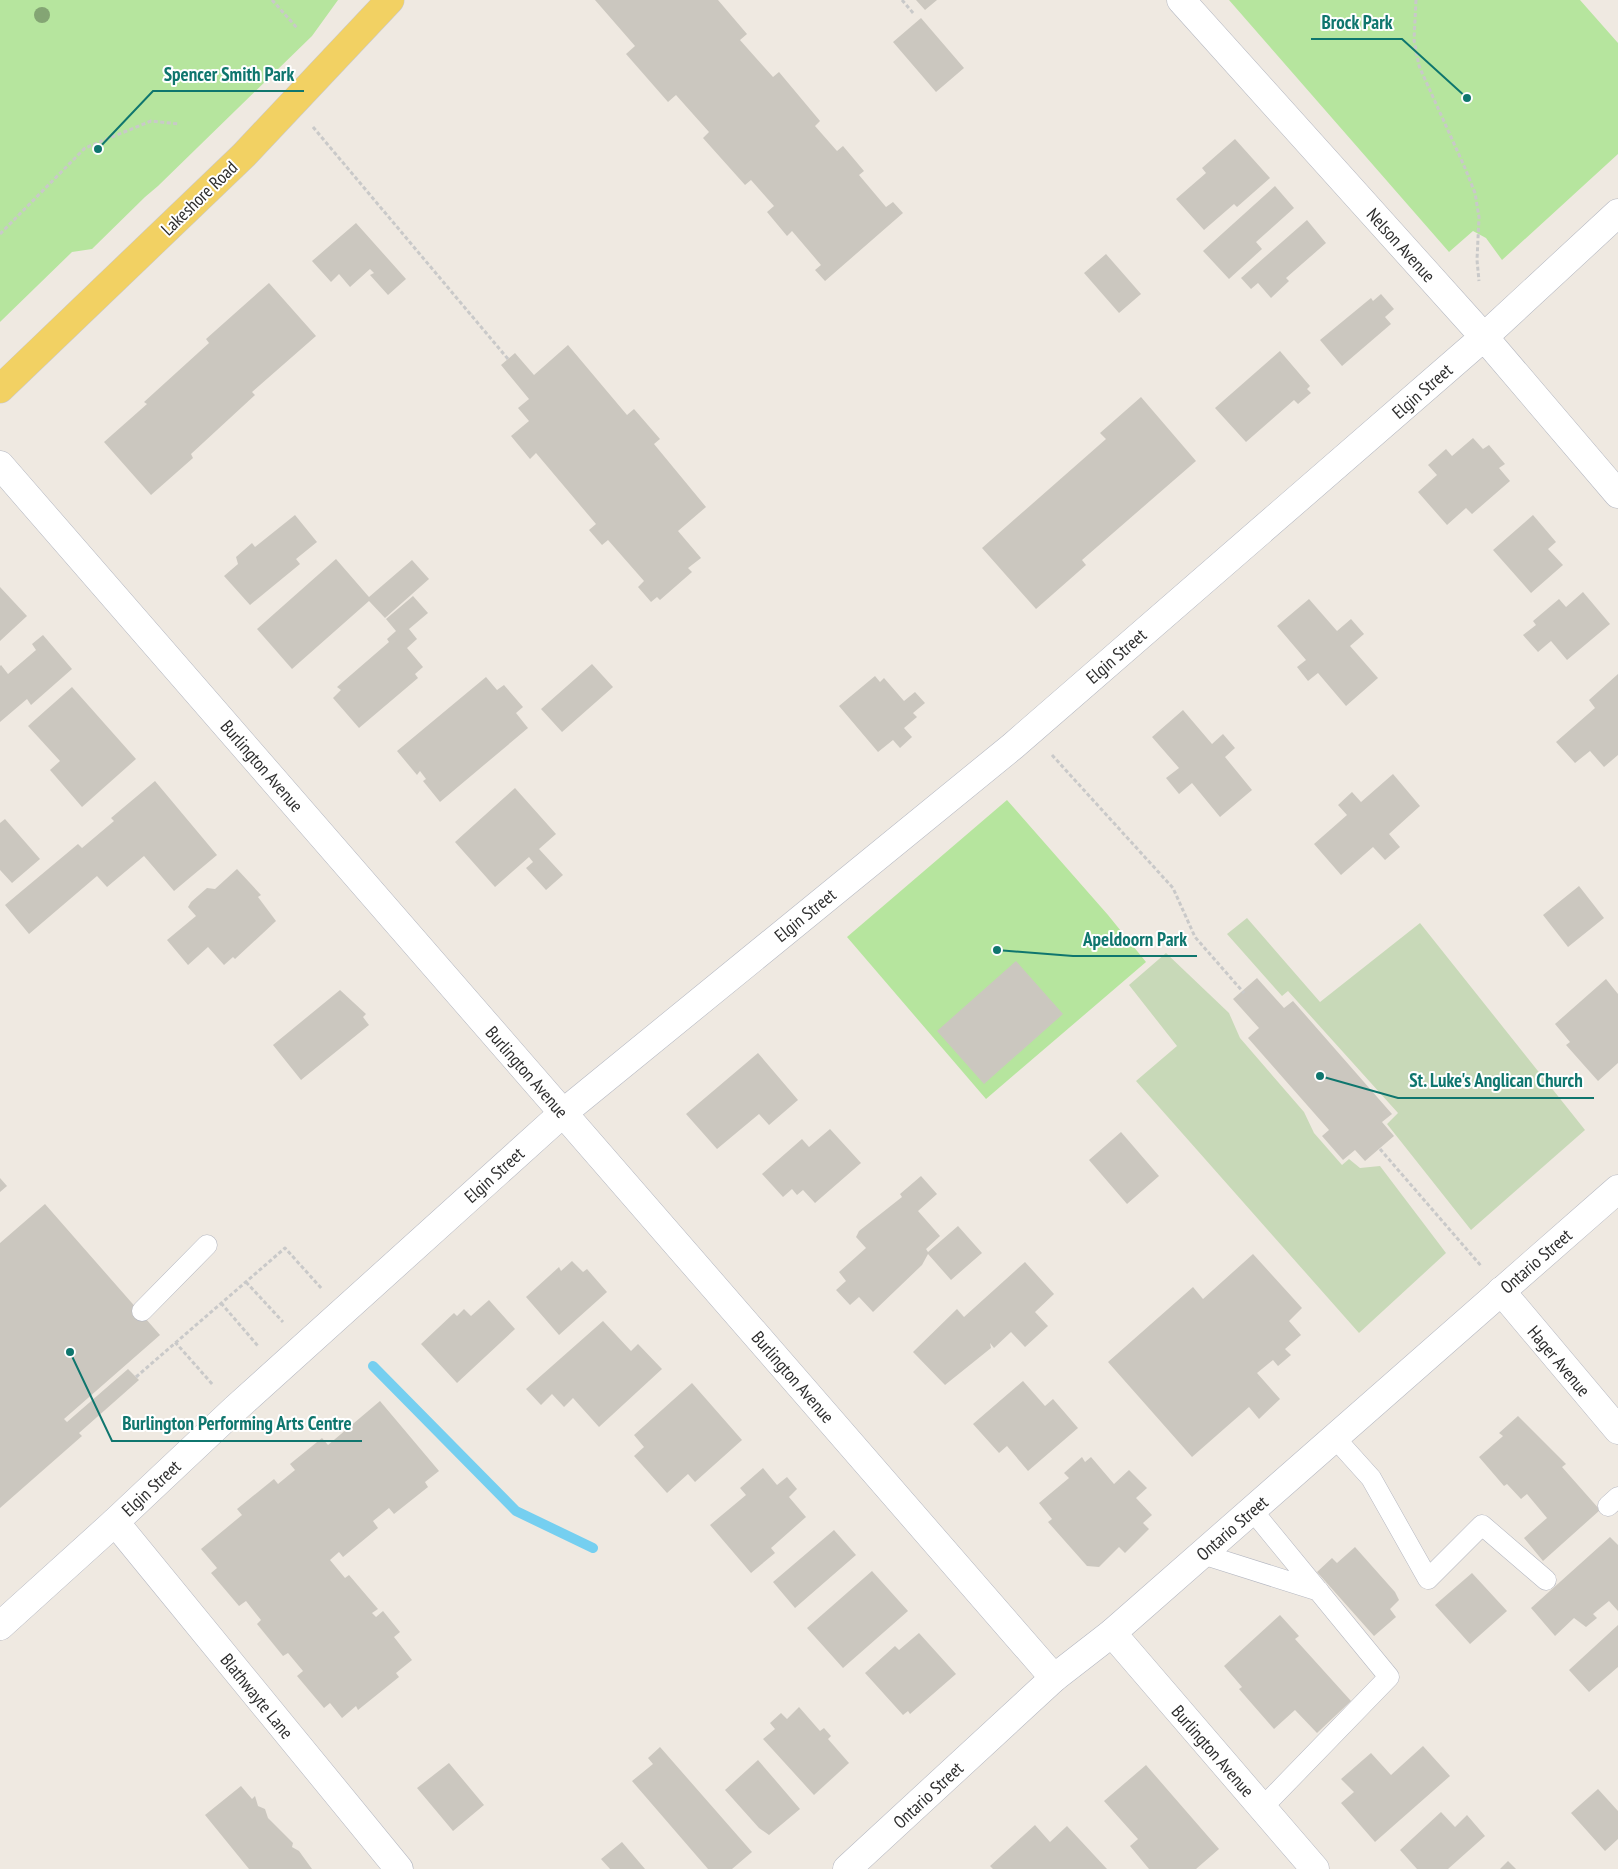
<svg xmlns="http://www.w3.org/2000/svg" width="1618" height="1869" font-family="'PT Sans Narrow',sans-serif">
<rect width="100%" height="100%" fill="#efe9e1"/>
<path fill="#b6e59e" d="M0,0H338L312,36L158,186L145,197L92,249L72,252L0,322Z
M1229,0H1580L1618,43V154L1502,260L1486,238L1473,231L1449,252Z
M1007,800L1108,915L1146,962L986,1099L847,937Z"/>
<path fill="#c8d9b8" d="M1247,918L1320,1002L1420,923L1585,1130L1471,1230L1387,1124L1398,1113L1288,991L1282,996L1227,934Z
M1166,953L1229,1013L1240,1038L1304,1112L1314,1133L1342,1165L1349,1159L1360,1168L1380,1166L1446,1253L1359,1333L1136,1081L1177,1046L1129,985Z"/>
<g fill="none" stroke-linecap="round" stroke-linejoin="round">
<path stroke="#75cff0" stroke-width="10" d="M373,1366L516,1511L593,1548"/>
</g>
<path fill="#cbc7bf" d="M595,0H718L747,34L740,40L773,77L779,72L820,121L815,126L837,151L843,146L864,171L859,175L886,207L893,202L903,213L825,281L815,270L821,265L792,231L787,236L767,212L774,206L751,180L745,185L703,138L709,132L676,95L668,102L626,54L635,46Z
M916,0H937L925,10Z
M921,18L964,68L936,92L893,42Z
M1235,139L1270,178L1237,207L1234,204L1204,230L1176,199L1206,173L1202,168Z
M1275,186L1294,208L1256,242L1262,249L1229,279L1203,251Z
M1307,220L1326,243L1286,278L1289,281L1271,298L1258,283L1251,289L1241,278Z
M356,223L406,279L388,295L370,275L374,273L370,269L350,287L339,274L331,282L312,261Z
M1106,254L1141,294L1119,313L1084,273Z
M269,283L316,336L252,392L255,395L191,454L193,458L151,495L104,442L147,404L144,402L209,343L206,339Z
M1381,294L1394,309L1385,317L1391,324L1342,366L1320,340L1371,298L1373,301Z
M568,345L627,415L634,409L660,439L654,444L706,507L678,531L701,558L688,568L692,572L660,600L657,597L651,602L638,587L644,581L608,540L602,545L589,530L596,524L536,453L530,459L511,436L529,421L518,408L529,399L501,365L515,353L534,375Z
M1280,351L1310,386L1307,389L1311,393L1298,404L1294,400L1246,442L1215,408Z
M1141,397L1196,461L1082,560L1086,565L1036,609L982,548L1106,439L1100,433Z
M1473,438L1483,449L1489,445L1505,464L1499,468L1510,481L1472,514L1466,508L1447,525L1418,492L1437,475L1428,465L1446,449L1452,456Z
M295,515L317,542L296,559L300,564L250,605L224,576L238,564L236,557L252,543L255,547Z
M1533,515L1556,542L1548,549L1563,565L1531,593L1493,550Z
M336,559L369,597L412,560L429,579L385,618L369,601L292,669L257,629Z
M0,587L27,616L0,641Z
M1583,592L1610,624L1567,660L1551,641L1538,652L1523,635L1536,625L1533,621L1559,599L1566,607Z
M413,596L428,613L409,629L417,639L407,648L423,667L415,674L418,678L359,728L333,698L341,690L337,687L389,642L387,639L396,631L386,619Z
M1309,599L1337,631L1351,619L1364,634L1350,646L1378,678L1346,706L1318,673L1308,681L1297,667L1306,660L1277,626Z
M43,635L72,669L31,705L27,699L0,722V666L1,665L8,674L36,650L32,644Z
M592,664L613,687L562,732L541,709Z
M1618,674V755L1604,767L1590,751L1575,763L1556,742L1595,708L1589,700Z
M875,676L880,682L884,678L904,701L915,692L925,703L913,713L917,717L904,728L912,737L900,748L893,740L878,752L839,706Z
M486,677L497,690L504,685L523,707L516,713L528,728L440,802L423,781L426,779L420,771L417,775L397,751Z
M72,687L136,759L82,807L50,770L60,761L28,726Z
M1183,710L1212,744L1223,734L1235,748L1225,757L1252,790L1220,817L1192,783L1179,794L1166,778L1179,768L1152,737Z
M1393,774L1420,806L1389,834L1400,847L1385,860L1373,847L1341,875L1314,844L1347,815L1338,805L1352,792L1361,802Z
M155,781L217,855L174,891L144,856L107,887L97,876L29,934L5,905L78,844L82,848L114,821L111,818Z
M515,788L556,834L539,849L563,875L546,890L526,868L533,862L529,857L495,887L455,842Z
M5,819L40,859L12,883L0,870V823Z
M237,869L261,895L258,897L276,921L235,959L233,957L224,965L208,947L188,965L167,940L196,916L188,907L191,902L207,888L215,889Z
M1579,886L1604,918L1568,947L1543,915Z
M1016,961L1063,1014L984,1084L937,1031Z
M1257,978L1284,1008L1293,1001L1392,1114L1382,1122L1394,1136L1365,1161L1355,1150L1343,1160L1322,1136L1329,1130L1248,1038L1259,1028L1233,999Z
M1606,979L1618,994V1063L1598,1081L1566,1045L1570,1042L1555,1024Z
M340,990L366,1014L363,1017L369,1025L301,1080L273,1045Z
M758,1053L798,1100L769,1125L759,1114L717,1149L686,1114Z
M830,1129L861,1163L815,1203L803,1190L797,1195L792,1189L783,1197L762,1174L802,1139L809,1147Z
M1121,1132L1159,1176L1127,1204L1089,1160Z
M921,1176L937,1194L918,1211L940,1236L926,1249L928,1252L958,1226L982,1253L951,1280L928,1254L922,1265L873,1312L859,1297L850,1305L836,1290L846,1281L839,1272L866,1248L856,1237L859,1231L902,1197L900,1194Z
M0,1178L7,1186L0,1192Z
M45,1204L160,1335L64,1419L67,1422L128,1369L139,1380L79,1433L82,1436L0,1508V1243Z
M1253,1254L1302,1308L1289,1321L1301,1335L1285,1349L1291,1355L1278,1366L1273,1360L1257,1373L1280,1399L1259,1419L1249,1407L1192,1457L1108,1362L1193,1287L1203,1299Z
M572,1261L583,1272L587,1269L607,1292L559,1335L526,1297L559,1267L561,1271Z
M1025,1262L1054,1294L1035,1312L1048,1326L1025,1347L1011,1332L994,1348L990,1343L991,1348L945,1385L913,1352L957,1309L964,1317Z
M489,1300L515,1329L457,1383L421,1344L454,1313L457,1316L464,1309L471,1316Z
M603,1321L631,1351L638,1344L662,1369L599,1427L573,1398L564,1407L552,1394L541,1405L526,1389Z
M1023,1381L1045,1406L1053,1399L1078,1428L1028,1471L1007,1446L999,1453L973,1424Z
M692,1383L742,1440L695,1482L688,1474L667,1493L634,1456L644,1447L634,1435Z
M380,1401L439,1471L425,1482L428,1487L394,1514L389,1508L373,1521L378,1528L343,1557L339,1552L330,1560L345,1578L349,1575L378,1609L372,1613L376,1617L383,1611L400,1632L394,1637L412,1660L396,1673L399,1677L358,1710L356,1706L342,1718L330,1703L324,1708L297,1676L303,1671L288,1653L283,1656L257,1624L261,1620L246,1601L239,1606L211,1573L217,1568L201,1549L242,1515L237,1509L274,1479L278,1484L295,1470L290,1464L322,1438L328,1445Z
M1518,1416L1566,1464L1562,1467L1600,1510L1543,1561L1524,1538L1547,1518L1527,1494L1521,1499L1507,1484L1504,1486L1479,1457L1502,1437L1503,1436L1499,1433Z
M1082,1457L1085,1462L1091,1457L1114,1484L1129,1470L1147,1488L1136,1498L1152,1515L1143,1523L1149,1529L1125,1553L1119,1547L1099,1567L1087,1566L1048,1522L1052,1519L1039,1503L1069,1478L1064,1473Z
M763,1468L777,1485L787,1477L797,1489L789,1497L806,1517L771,1548L775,1553L751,1573L710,1525L746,1495L740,1488Z
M834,1530L856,1555L795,1608L773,1582Z
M1610,1537L1618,1545V1611L1609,1601L1593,1614L1597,1618L1586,1627L1574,1618L1555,1636L1531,1608Z
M1355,1547L1395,1592L1399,1600L1390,1609L1396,1617L1374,1636L1317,1572L1332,1558L1337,1563Z
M872,1571L908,1611L843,1668L807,1628Z
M1472,1573L1507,1611L1470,1644L1435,1605Z
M1280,1615L1299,1636L1295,1639L1351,1701L1317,1733L1295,1710L1274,1729L1239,1689L1242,1687L1224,1666Z
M1618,1625V1667L1589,1692L1569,1670Z
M919,1633L956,1674L910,1714L908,1711L903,1715L865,1673L895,1646L899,1650Z
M799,1707L820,1731L824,1728L831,1736L828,1739L849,1763L814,1795L763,1739L775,1729L770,1723L781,1713L787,1719Z
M1423,1746L1450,1776L1375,1842L1341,1803L1354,1792L1341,1779L1371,1753L1391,1775Z
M660,1747L752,1852L732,1869H708L632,1781L653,1764L648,1758Z
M758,1760L800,1809L769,1835L759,1828L725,1790Z
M449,1763L484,1805L453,1831L417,1788Z
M1146,1765L1219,1849L1196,1869H1149L1130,1846L1138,1839L1104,1801Z
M241,1786L252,1799L255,1796L258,1806L265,1809L268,1818L293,1843L292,1847L299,1851L312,1869H249L205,1815Z
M1598,1789L1618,1811V1839L1605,1851L1571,1813Z
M1441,1812L1455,1827L1467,1815L1485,1836L1448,1869H1417L1400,1850Z
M1035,1825L1050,1842L1067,1826L1107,1869H993L990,1866Z
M622,1842L645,1869H610L601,1859Z
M1508,1861L1516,1869H1500Z"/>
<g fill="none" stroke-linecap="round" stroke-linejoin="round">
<g stroke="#b4b7c1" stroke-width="21">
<path id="lane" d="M142,1311L207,1245
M1335,1438L1371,1478L1428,1579L1482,1525L1546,1580
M1608,1506L1618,1497
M1252,1510L1389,1677L1262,1808
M1202,1554L1319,1591"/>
</g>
<g stroke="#b4b7c1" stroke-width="29">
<path id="street" d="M0,465L1054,1678
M1501,1291L1618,1430
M115,1522L399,1869
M1112,1633L1315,1869"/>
</g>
<g stroke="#b4b7c1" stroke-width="29">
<path id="secondary" d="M1181,0L1484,337L1618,494
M0,1626L115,1522L235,1409L563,1113L1013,746L1484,337L1618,213
M847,1869L1054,1678L1112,1633L1618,1189"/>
</g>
<g stroke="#c9c9c9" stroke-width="29">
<path id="primary" d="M0,389L244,155L390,0"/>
</g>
<path stroke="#c9c9c9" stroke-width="3" stroke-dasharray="4 2.5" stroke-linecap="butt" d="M272,0L298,29
M902,0L914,14
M1416,0L1414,40L1419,66L1465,168L1475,193L1479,217L1477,260L1479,281
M313,127L508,359
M0,234L85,148L151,121L179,124
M1052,755L1173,888L1195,937L1244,993
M1380,1149L1482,1267
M246,1282L283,1322
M221,1303L258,1346
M175,1342L213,1385
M136,1377L285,1248L322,1289"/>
<use href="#lane" stroke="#fff" stroke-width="20"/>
<use href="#street" stroke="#fff" stroke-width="28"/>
<use href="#secondary" stroke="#fff" stroke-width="28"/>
<use href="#primary" stroke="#f2d163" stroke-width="28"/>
</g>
<circle fill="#84a574" cx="42" cy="15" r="8"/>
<g text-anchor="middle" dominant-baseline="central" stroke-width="4" stroke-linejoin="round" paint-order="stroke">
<g font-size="18" fill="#2e2e2e" stroke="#fff">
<text transform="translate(199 198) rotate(-44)">Lakeshore Road</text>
<text transform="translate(1401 245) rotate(48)">Nelson Avenue</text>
<text transform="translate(1422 391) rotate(-41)">Elgin Street</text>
<text transform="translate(1116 656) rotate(-41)">Elgin Street</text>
<text transform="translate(262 766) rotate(49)">Burlington Avenue</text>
<text transform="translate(805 915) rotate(-39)">Elgin Street</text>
<text transform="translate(527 1072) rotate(49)">Burlington Avenue</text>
<text transform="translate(494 1175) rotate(-42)">Elgin Street</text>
<text transform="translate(1536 1261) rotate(-41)">Ontario Street</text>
<text transform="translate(1559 1361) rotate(50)">Hager Avenue</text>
<text transform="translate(793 1377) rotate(49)">Burlington Avenue</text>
<text transform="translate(151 1488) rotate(-43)">Elgin Street</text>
<text transform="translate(1232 1528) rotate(-41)">Ontario Street</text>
<text transform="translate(257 1696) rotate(51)">Blathwayte Lane</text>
<text transform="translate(1213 1751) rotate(49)">Burlington Avenue</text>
<text transform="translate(928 1795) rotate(-43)">Ontario Street</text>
</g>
</g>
<path fill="none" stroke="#0f766e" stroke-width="2" d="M1467 98L1402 39H1311M98 149L153 91H304M997 950L1073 956H1197M1320 1076L1398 1098H1594M70 1352L112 1441H362"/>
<g fill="#0f766e" stroke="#fff" stroke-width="2">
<circle cx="1467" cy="98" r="5"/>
<circle cx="98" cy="149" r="5"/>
<circle cx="997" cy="950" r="5"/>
<circle cx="1320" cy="1076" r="5"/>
<circle cx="70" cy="1352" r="5"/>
</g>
<g font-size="19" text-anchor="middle" font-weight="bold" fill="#0f766e" stroke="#fff" stroke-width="4" stroke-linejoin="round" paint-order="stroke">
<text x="1357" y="29">Brock Park</text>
<text x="229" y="81">Spencer Smith Park</text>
<text x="1135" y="946">Apeldoorn Park</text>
<text x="1496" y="1087">St. Luke's Anglican Church</text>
<text x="237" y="1430">Burlington Performing Arts Centre</text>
</g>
</svg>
